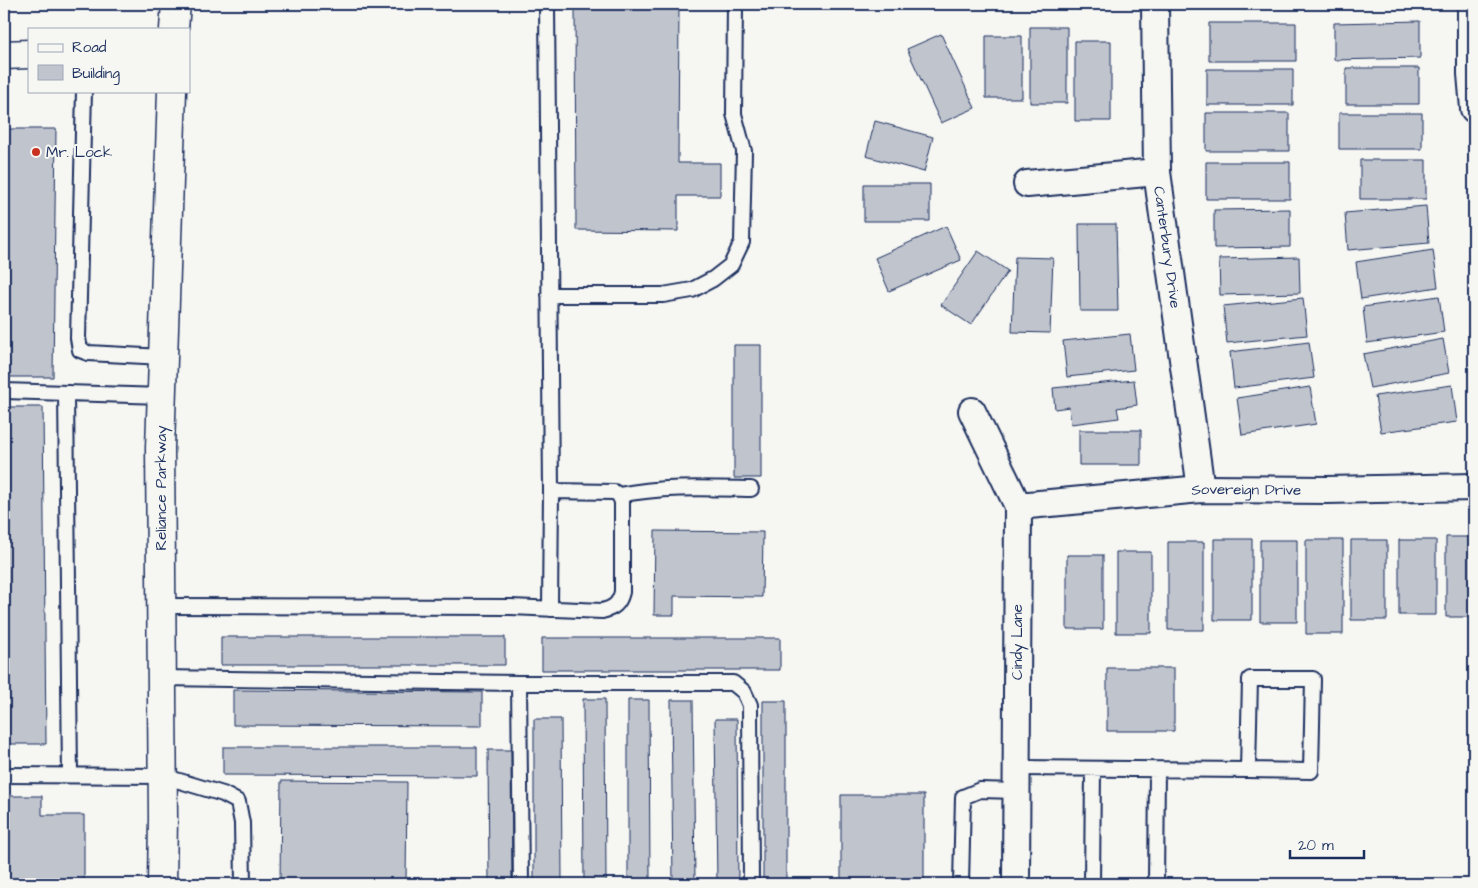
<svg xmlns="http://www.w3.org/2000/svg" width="1478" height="888" font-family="'Architects Daughter',sans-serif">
<rect width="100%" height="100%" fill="#f6f6f2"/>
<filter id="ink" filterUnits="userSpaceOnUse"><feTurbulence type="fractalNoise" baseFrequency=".02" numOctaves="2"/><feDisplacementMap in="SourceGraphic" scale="10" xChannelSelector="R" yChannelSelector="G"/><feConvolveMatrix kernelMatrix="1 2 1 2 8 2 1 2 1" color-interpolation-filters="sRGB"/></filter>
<g filter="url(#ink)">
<path fill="#c0c4cd" stroke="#1b2f5e" d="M575,4H679L678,163H720V196H678V231L576,230Z
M1420,21V58L1334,60V23Z
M1209,23H1296V61H1209Z
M1030,27H1067V103H1030Z
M941,34L975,108L941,123L907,49Z
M986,36H1022V98H986Z
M1075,41H1111V121H1075Z
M1346,68H1419V104H1346Z
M1207,69H1293V105H1207Z
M1206,113H1289V151H1206Z
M1339,113H1422V149H1339Z
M875,121L933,137L924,172L866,156Z
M4,129H56L53,377H4Z
M1360,160H1426V199H1360Z
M1206,162H1290V199H1206Z
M864,184H930V221H864Z
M1426,206L1429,243L1348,250L1345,213Z
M1290,209V247L1214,248V210Z
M1079,224H1116L1118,311H1080Z
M946,226L961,260L889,291L875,258Z
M1433,250L1438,287L1361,299L1356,262Z
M978,251L1008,271L971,325L941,305Z
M1015,257L1053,258L1050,333L1012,332Z
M1299,257L1300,293L1220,295L1219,259Z
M1439,296L1444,332L1367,343L1363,307Z
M1303,298L1307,335L1227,343L1223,306Z
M1130,334L1134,370L1067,377L1063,341Z
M1443,339L1449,373L1370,388L1363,354Z
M1309,342L1314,378L1234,388L1230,352Z
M734,345H761V478H734Z
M1134,380L1137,405L1117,408L1119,418L1071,424L1069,407L1055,409L1053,388Z
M1452,385L1457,422L1381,432L1375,396Z
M1310,387L1316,424L1242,435L1237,398Z
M4,407H43L46,744H4Z
M1079,430H1141V465H1079Z
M655,531L763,532L762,597L674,596V615H654Z
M1446,537H1474V617H1446Z
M1214,539H1252V620H1214Z
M1260,540H1297V622H1260Z
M1306,540H1343V634H1306Z
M1351,540H1387V620H1351Z
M1399,540H1436V615H1399Z
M1168,542H1204V630H1168Z
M1116,552H1151V633H1116Z
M1067,555H1103V629H1067Z
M221,637H505V665H221Z
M542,638H780V670H542Z
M1107,668H1174V731H1107Z
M233,690L482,692V726L233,725Z
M583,699H605L606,884H584Z
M628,700H649L650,884H628Z
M671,700H693L695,884H673Z
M763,701H786V884H763Z
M534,719H561L562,884H534Z
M715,719H737L738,884H717Z
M223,747H477V776L223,775Z
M488,750H511L512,884H489Z
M281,781L407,782L406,884H280Z
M841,795H924V884H841Z
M4,796H42V815H84V884H4Z"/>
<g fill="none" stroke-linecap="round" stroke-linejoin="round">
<g stroke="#1b2f5e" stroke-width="18">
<path id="service" d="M547,4L551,491
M84,91L78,338L80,350L88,353L163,357
M549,295H663L692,290L713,279L731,265L742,242L744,151L734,114L735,4
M4,391L162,396
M66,393L70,775
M619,495C662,486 707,488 751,489
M161,606L511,607L602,611C614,608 619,604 622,592V502L619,495L614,492L551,491L550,609
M162,678L519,683
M1017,768L1248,770L1250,679H1313L1311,771L1248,770
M4,775L163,776L223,794L238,802L242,823L243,884
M521,884L519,683H733L744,692L750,705L751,884
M961,884L963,797L980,790L1016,791
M1092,884L1093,769
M1156,884L1157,770"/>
</g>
<g stroke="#1b2f5e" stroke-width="30">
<g id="minor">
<path id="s1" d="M1155,4L1157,172L1201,489"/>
<path d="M1471,4V74L1474,109"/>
<path d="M1027,184L1157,172"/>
<path d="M972,411L1018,506L1016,884"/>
<path id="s2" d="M1018,506L1201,489L1327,490L1474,487"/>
</g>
</g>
<g stroke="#1b2f5e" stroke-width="31">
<path id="tertiary" d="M174,29L176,4
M4,55L29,54
M162,884L163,818L160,448L172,91"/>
</g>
<use href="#service" stroke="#f6f6f2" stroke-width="14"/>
<use href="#minor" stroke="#f6f6f2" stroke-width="26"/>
<use href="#tertiary" stroke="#f6f6f2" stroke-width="28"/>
</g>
</g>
<circle fill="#c8321e" stroke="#f6f6f2" stroke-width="2" cx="36" cy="152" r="5"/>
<g text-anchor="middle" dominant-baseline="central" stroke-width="4" stroke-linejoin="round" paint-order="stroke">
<g font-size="15" fill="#1b2f5e" stroke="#f6f6f2" text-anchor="start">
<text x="46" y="152">Mr. Lock</text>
</g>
<g font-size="15" fill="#1b2f5e" stroke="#f6f6f2">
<text stroke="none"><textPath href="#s1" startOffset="244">Canterbury Drive</textPath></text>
<text transform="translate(161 488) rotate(-90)">Reliance Parkway</text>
<text stroke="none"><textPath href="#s2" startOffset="229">Sovereign Drive</textPath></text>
<text transform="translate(1017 642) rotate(-90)">Cindy Lane</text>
</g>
</g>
<rect width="1478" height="888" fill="none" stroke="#f6f6f2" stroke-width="20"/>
<rect x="10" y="10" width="1458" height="868" fill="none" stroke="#1b2f5e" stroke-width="2" filter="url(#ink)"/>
<rect x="28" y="28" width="162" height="65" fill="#f6f6f2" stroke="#9ea6b7"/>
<rect x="38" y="44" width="25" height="8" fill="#f6f6f2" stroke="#9ea6b7"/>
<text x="72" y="52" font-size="15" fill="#1b2f5e">Road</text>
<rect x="38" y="65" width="25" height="15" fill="#c0c4cd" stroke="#9ea6b7"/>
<text x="72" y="78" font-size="15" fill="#1b2f5e">Building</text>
<path d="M1290 850v8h74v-8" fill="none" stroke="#1b2f5e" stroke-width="2.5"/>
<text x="1298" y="850" font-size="15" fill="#1b2f5e" stroke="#f6f6f2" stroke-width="4" paint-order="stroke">20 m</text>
</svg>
